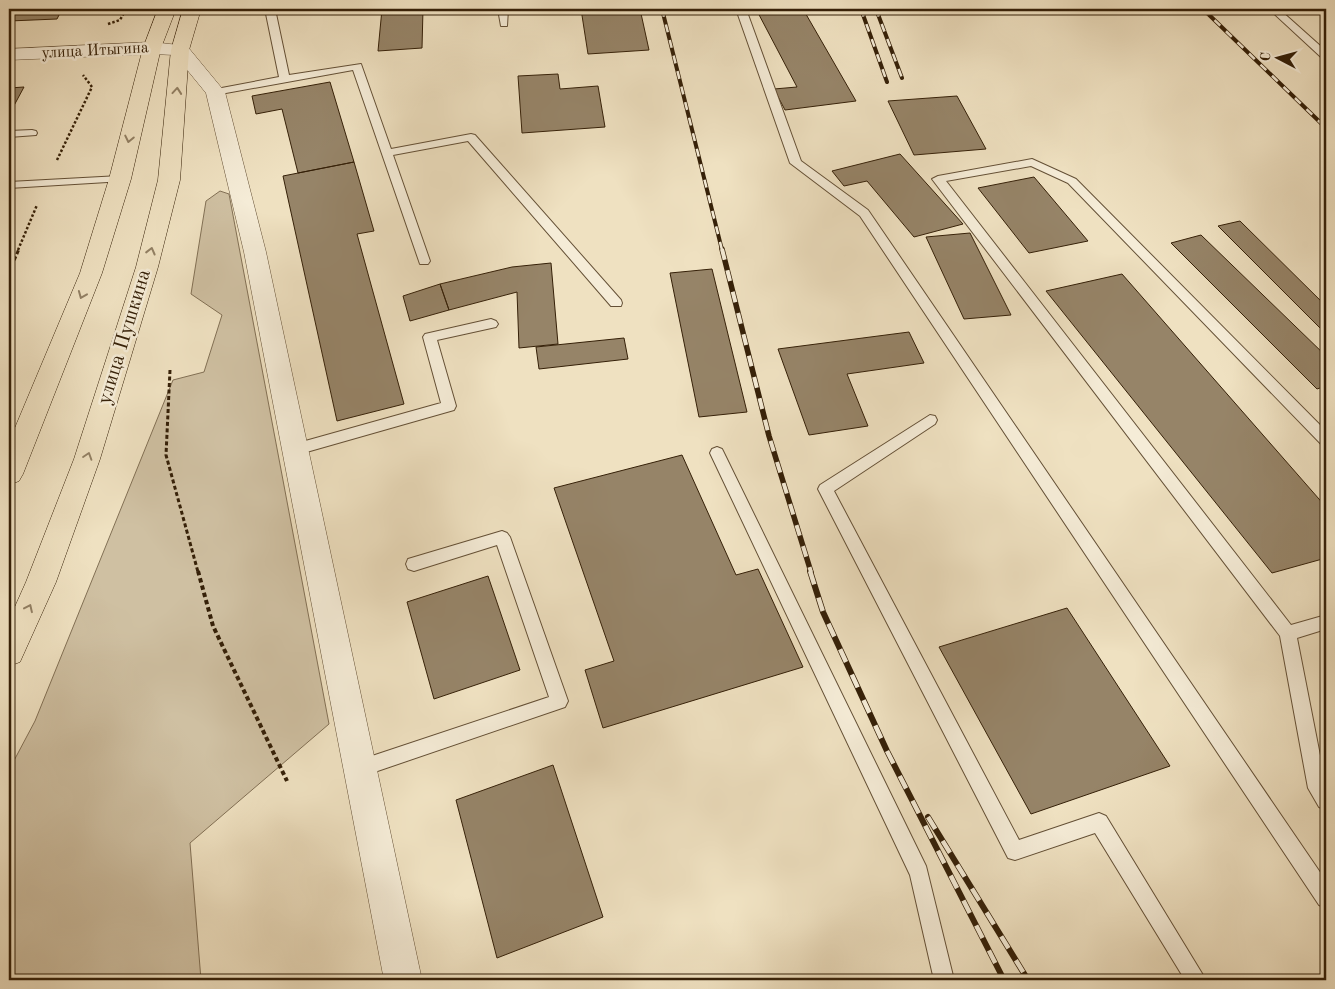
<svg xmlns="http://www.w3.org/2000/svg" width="1335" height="989" font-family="'Old Standard TT',serif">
<rect width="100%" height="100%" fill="#efe1c1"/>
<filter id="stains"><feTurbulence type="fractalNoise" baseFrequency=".004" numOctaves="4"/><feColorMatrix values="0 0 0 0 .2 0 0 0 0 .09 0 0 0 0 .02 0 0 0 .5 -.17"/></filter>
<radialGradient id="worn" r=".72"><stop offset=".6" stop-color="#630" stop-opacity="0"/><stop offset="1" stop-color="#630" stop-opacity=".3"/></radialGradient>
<path fill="#cfc0a2" stroke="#827055" d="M220,191L229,194L329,724L190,843L201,980H9V770L35,721L173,380L204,372L222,315L191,294L206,201Z"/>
<path fill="#968468" stroke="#352008" d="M9,9H62L57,19L9,21Z
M382,9H423L422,48L378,51Z
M581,9H640L649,50L588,54Z
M756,9H803L856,101L785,110L774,89L797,87Z
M558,74L560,89L598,86L605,127L522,133L518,76Z
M330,82L354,162L298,173L282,109L256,114L252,96Z
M24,87L10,113H9V88Z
M957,96L986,149L914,155L888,101Z
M900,154L963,224L914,237L867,181L844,186L832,171Z
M354,162L374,231L357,234L404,404L337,421L283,176Z
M1034,177L1088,241L1029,253L978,188Z
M1240,221L1326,306V331H1323L1218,226Z
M970,233L1011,315L964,319L926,237Z
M1201,235L1326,356V386L1317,389L1171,243Z
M551,263L558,344L519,348L517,292L449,310L440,284L512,267Z
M712,269L747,412L699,417L670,273Z
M1122,274L1326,507V558L1272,573L1046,291Z
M440,284L449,310L410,321L403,296Z
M909,332L924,363L847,374L868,426L809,435L778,349Z
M624,338L628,359L539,369L536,347Z
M682,455L736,575L758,569L803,667L603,728L585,670L614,661L554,488Z
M488,576L520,670L434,699L407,602Z
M1067,608L1170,766L1031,814L939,647Z
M553,765L603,917L497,958L456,800Z"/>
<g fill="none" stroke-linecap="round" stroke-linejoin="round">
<g stroke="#645036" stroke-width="2">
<path id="service" d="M265,9H275L289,75L361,64L391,149L471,134L475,135L621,300L622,303L621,306H611L468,141L393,155L430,261L428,264H420L353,70L215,95L211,94L210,92L211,90L279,77Z
M498,9H508L507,26H501Z
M736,9H746L801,161L868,210L1326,881V908L1319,905L860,216L790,163Z
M1269,9H1279L1326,51V59L1322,58Z
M32,130L36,131L37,133L36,135L9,137V131Z
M1032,159L1076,179L1326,431V445L1321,444L1068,183L1031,166L946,181L1291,625L1326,615V629L1297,638L1326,786V810L1319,807L1308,788L1280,636L932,179L938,176Z
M120,176L124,177L126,179L124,181L9,188V182Z
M491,319L496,321L498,324L496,327L437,340L456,406L454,410L296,455L291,453L289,449L291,445L441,403L423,337L425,334Z
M930,415L935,416L937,420L935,424L834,491L1019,840L1099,813L1106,816L1206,980H1185L1095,833L1015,860L1008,858L818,489L820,485Z
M717,447L722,449L724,453L926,866L954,980H934L910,875L710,453L712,449Z
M502,531L507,533L510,537L568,701L565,707L360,777L354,774L351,768L354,762L549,697L497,545L414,571L408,569L406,564L408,559Z"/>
</g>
<g stroke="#645036" stroke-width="1">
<path id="minor" d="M152,42L187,46L225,92L266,252L422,980H384L244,252L206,93L175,55L152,54L9,60V49Z"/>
</g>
<g stroke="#352008" stroke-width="1">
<path id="primary" d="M158,9H176L161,48L131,179L102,273L23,474L19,481L9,485V442L80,273L109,179L143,48Z
M183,9H201L189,50L180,180L158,267L100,459L56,582L20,662L9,666V620L26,582L74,459L136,267L158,180L171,50Z"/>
</g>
<path stroke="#352008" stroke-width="2.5" stroke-dasharray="2.5 2" stroke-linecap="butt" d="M108,24L120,20L126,9
M57,160L92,87L83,75
M18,250L37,205"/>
<path stroke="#352008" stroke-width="3" stroke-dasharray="4 2.5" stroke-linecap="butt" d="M9,272L19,249
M170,370L166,455L198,572"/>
<path stroke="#352008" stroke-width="4" stroke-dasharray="4.5 3" stroke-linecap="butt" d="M198,571L213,626L287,781"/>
<use href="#service" fill="#f5ecd7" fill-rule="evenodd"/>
<use href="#minor" fill="#f5ecd7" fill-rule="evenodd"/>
<use href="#primary" fill="#efe1c1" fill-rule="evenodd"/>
<g stroke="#352008" stroke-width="4">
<path id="rail-far2" d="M662,9L722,250
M861,9L887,82
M876,9L902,78
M1203,9L1326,128"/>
</g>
<g stroke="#352008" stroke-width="5.5">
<path id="rail-far1" d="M722,249L769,436L811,572"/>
</g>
<g stroke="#352008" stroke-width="6">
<path id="rail" d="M810,571L823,612L887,751L1004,980
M928,817L1028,980"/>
</g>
<use href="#rail-far2" stroke="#f5ecd7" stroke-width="2.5" stroke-dasharray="8" stroke-linecap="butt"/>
<use href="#rail-far1" stroke="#f5ecd7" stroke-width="4" stroke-dasharray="11" stroke-linecap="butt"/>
<use href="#rail" stroke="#f5ecd7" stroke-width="4.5" stroke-dasharray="14" stroke-linecap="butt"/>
</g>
<defs><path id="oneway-chevron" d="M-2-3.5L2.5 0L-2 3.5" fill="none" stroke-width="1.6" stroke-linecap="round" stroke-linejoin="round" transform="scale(1.25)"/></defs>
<g stroke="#928064">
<use href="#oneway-chevron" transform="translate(177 91) rotate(-85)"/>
<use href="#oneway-chevron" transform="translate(129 139) rotate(102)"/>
<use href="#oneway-chevron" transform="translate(151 251) rotate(-76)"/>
<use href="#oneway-chevron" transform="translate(82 295) rotate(112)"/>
<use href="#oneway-chevron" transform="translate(88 456) rotate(-72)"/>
<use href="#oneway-chevron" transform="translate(29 608) rotate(-65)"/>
</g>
<g text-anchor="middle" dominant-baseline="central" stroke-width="5" stroke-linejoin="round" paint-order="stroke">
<g font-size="16" fill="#352008" stroke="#f5ecd7">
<text transform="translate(95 51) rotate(-3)">улица Итыгина</text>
</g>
<g font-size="20" fill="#352008" stroke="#f5ecd7">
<text transform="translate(125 337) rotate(-73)">улица Пушкина</text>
</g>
</g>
<rect width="1335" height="989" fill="none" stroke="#efe1c1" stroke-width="30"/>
<rect x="10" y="10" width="1315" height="969" fill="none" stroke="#352008" stroke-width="2.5"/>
<rect x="15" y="15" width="1305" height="959" fill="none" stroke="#352008"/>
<g transform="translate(1278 58) rotate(276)" stroke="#f5ecd7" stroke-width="4" paint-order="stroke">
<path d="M0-4L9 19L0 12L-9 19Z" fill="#352008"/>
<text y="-8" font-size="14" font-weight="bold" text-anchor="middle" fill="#352008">С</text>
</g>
<rect width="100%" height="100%" filter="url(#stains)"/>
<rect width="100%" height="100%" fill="url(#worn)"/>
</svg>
